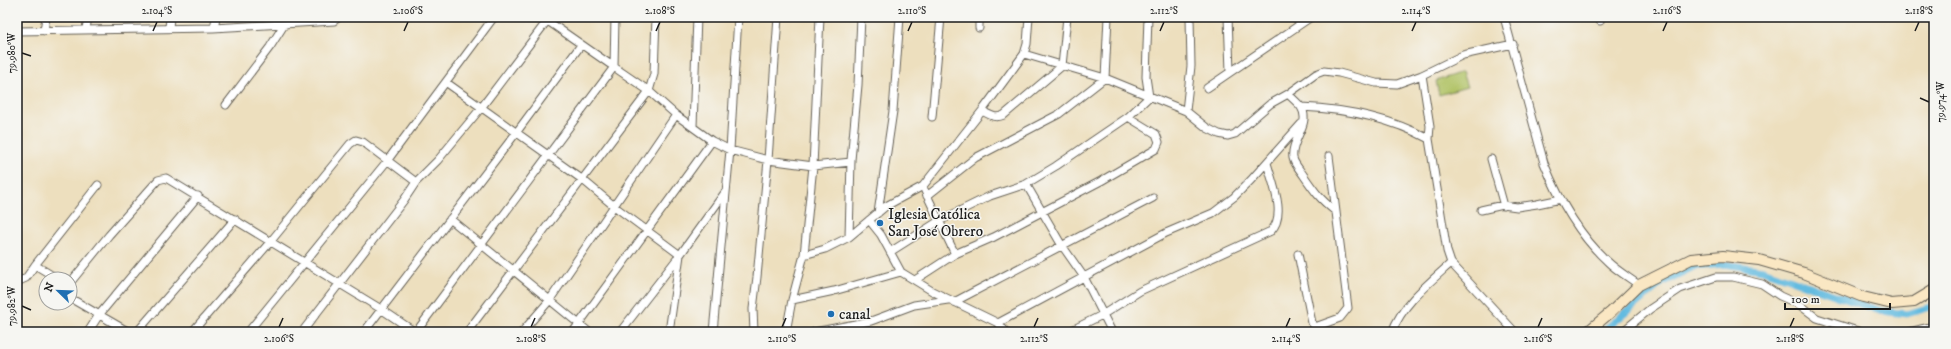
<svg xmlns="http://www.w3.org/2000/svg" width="1951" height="349" font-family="'IM FELL DW Pica',serif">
<rect width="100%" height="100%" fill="#f6f6f2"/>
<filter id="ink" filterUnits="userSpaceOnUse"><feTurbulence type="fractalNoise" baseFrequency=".025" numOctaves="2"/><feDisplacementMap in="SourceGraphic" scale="8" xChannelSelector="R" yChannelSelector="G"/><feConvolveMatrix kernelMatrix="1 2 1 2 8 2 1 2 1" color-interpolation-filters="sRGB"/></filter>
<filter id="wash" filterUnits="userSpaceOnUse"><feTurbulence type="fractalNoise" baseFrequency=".012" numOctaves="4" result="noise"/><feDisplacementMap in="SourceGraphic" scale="16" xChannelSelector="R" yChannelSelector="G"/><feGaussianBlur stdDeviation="0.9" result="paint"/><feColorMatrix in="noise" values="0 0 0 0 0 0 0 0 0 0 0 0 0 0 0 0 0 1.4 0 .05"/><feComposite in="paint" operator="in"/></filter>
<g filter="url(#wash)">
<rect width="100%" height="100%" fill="#eddfbe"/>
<path fill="#b1c366" stroke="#667041" d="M1462,72L1467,87L1439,95L1436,81Z"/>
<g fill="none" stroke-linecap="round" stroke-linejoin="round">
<path stroke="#63bbe0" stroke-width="7" d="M1602,332L1663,282L1693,267L1724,264L1763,270L1880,311L1907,314L1934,306"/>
</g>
</g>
<g filter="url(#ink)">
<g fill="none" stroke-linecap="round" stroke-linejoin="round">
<g stroke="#656055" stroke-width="9">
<path id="street" d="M542,17L614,67
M1228,17L1230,71
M1504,17L1544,163C1559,200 1578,234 1607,261C1616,270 1628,277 1639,285
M1600,17V21
M169,28L170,17
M214,28L216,17
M979,28V17
M86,29L88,17
M17,31L213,28L334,21L339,17
M44,31L46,17
M1024,54L1105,78L1108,17
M614,67L615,17
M1422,75L1430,126L1429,139
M447,83L583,180L614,206L680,255L669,332
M1207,88L1311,17
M1288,94L1316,74L1324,71L1339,73L1376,83L1397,84L1422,75L1463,55L1513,44
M226,105L270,47L284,25
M1301,107C1346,109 1389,117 1429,139L1447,251L1451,263L1515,332
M982,111C990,115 995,119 1004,115L1062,66L1067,17
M1186,111L1191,66L1190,17
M932,117L941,17
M693,126L697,17
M1491,159L1504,206
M1026,184L1061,244L1084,277L1112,332
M925,191L955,254
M927,196L975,158L1059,114L1105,78L1186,111L1207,128L1219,134L1228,136L1235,134L1270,104L1288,94C1292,98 1298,103 1301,107C1312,124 1290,140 1293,158C1294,164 1301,171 1304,176C1315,192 1320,199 1335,211
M1481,210L1503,205L1517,207L1537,204L1561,199
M878,213L893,111L900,17
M450,219L589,332
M869,220L881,235L901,272L932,291L998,323L1006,332
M849,237L851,160L858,85L861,17
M890,252L939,221L990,196L1026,184L1056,166L1128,117L1149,97L1146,77L1148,17
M1298,254L1312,323L1320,332
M804,255L825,249L849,237L886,206L923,186L982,111L1024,54L1027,44L1029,17
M58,279L35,265L98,185
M915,280L955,254L994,237L1101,181L1156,149L1159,142L1156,134L1128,117
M17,282L26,278L35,265
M70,283L109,235L158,180L166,178L381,309L415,332
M70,298L129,332
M792,300L834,291L901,272
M954,302L1153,198
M998,323L1166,233L1213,213L1234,197L1251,180L1301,124
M1315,327L1340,318L1348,308L1329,156
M88,332L99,315L198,196
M137,332L235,219
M192,332L271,241L350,144L356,140L363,142L416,182L438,160L481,108L550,17
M248,332L387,161L494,17
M302,332L404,200L416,182
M364,332L516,133L581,45
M416,332L614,67L649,91L676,115L712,141L730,150L768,160L813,166L851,162
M467,332L649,91L654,74L656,17
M522,332L549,301L676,115
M573,332L712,141
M620,332L680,255L726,191
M713,332L730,150L738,17
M754,332L753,309L757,277L768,160L778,17
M786,332L792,300L804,255L813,166L820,17
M814,332L871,321L914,305L948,300
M1068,332L1102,315L1140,291L1271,231C1287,215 1272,182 1267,163
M1392,332C1403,303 1429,283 1451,263
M1622,332L1650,309L1680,289L1716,277H1733L1762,284L1780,296L1798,304L1817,318L1861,332
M1909,332L1934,326"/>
</g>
<g stroke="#656055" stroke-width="12">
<path id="secondary" d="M1587,332L1611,312L1639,285L1691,259L1723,256L1759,260L1804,273L1863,297L1892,304L1914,302L1934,290"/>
</g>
<use href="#street" stroke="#fff" stroke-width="7"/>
<use href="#secondary" stroke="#fae7c3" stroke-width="10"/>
</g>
</g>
<path fill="none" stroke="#1c1c1c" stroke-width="1.5" d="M153,31L157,22M404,31L408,22M656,31L660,22M908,31L912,22M1160,31L1164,22M1412,31L1416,22M1663,31L1667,22M1915,31L1919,22M22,53L31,56M1920,98L1929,102M22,306L31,310M279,327L283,318M531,327L535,318M782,327L786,318M1034,327L1038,318M1286,327L1290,318M1538,327L1542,318M1790,327L1794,318"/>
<g fill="#1f6fb2" stroke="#f6f6f2" stroke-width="1.5">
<circle cx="880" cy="223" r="4"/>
<circle cx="831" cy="314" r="4"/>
</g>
<g text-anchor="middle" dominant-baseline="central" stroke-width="3" stroke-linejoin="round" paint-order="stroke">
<g font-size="15" fill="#1c1c1c" stroke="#f6f6f2" text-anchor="start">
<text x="888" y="214">Iglesia Católica<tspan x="888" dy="17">San José Obrero</tspan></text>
<text x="839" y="314">canal</text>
</g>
</g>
<rect width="1951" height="349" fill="none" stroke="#f6f6f2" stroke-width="44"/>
<g transform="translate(58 291) rotate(293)"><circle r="19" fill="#f6f6f2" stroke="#9f9f9c"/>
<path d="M0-3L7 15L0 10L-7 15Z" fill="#1f6fb2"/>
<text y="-6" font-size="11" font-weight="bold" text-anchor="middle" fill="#1c1c1c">N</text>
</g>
<path d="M1785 303v6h105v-6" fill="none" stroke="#1c1c1c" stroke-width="2"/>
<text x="1791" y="303" font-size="12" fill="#1c1c1c" stroke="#f6f6f2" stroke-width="3" paint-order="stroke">100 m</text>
<rect x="22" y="22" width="1907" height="305" fill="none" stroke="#1c1c1c" stroke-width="1.5"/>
<g font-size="10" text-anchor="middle" fill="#1c1c1c">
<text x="157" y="14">2.104°S</text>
<text x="408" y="14">2.106°S</text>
<text x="660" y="14">2.108°S</text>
<text x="912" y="14">2.110°S</text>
<text x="1164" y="14">2.112°S</text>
<text x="1416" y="14">2.114°S</text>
<text x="1667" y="14">2.116°S</text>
<text x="1919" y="14">2.118°S</text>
<text transform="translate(11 53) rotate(-90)" y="4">79.980°W</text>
<text transform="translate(1940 102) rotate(-90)" y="4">79.974°W</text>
<text transform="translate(11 306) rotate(-90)" y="4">79.982°W</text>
<text x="279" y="342">2.106°S</text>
<text x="531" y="342">2.108°S</text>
<text x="782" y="342">2.110°S</text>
<text x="1034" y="342">2.112°S</text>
<text x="1286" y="342">2.114°S</text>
<text x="1538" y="342">2.116°S</text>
<text x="1790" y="342">2.118°S</text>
</g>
</svg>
